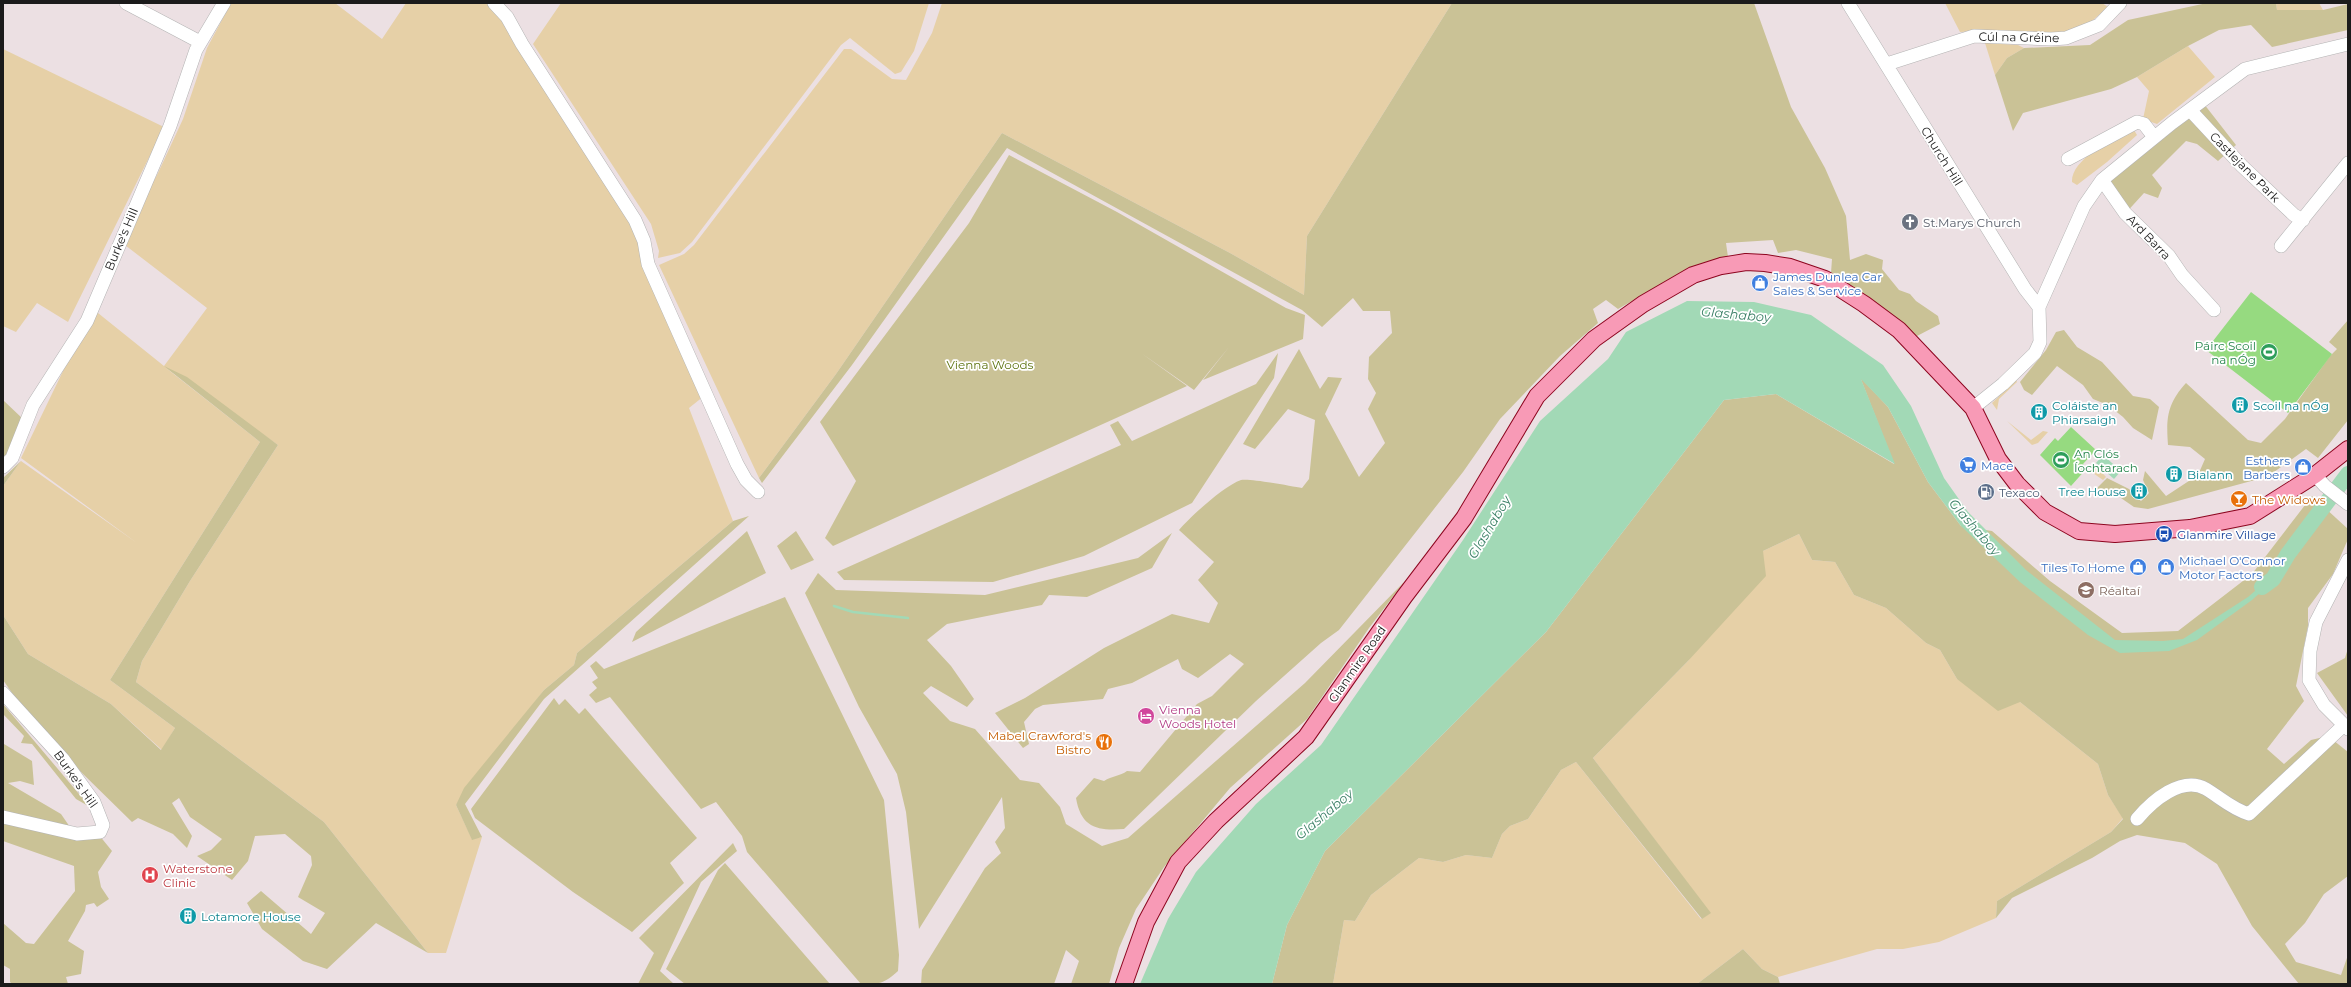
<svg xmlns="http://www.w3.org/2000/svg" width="2351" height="987" font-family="Montserrat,sans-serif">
<rect width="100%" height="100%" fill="#ece0e3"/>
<path fill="#e6d0a7" d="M231,3H335L382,39L406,3H490L503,13L644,239L704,396L689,408L733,521L577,653L574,665L544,690L456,805L472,839L482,837L446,953H428L324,822L136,682L142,661L190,581L278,445L166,368L260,442L110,680L175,728L162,750L111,704L28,654L3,615V486L21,461L137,543L21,458L93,309L164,366L207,308L121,242L158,173L183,119L207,48Z
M561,3H929L914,51L901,72L895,74L850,38L841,45L692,242L680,253L658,258L659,251L651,224L533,44Z
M942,3H1452L1307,236L1304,295L1230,253L1002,133L836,374L759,478L659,265L684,254L694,245L844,49H851L892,79L906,80L932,33Z
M1945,3H2102L2108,7L2085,27L2062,35L1994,30L1960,32Z
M2276,3H2319L2323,10H2277Z
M1985,43L2018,45L2024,48L2007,58L1995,75Z
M2188,46L2215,77L2157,124L2143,119L2149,91L2137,77Z
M3,49L164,127L68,322L37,303L16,332L3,326Z
M2127,130H2134L2137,135L2107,162L2077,185L2072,182C2071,160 2110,141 2127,130Z
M2016,380L2017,382L1999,399L1997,410L1992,403Z
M2007,421L2031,440L2043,431L2048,432L2038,443L2032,445Z
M2095,465L2106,477L2103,480L2090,471Z
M1799,534L1812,560L1835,562L1854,595L1886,608L1926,643L1940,650L1957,679L2020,702L2098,764L2108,795L2123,818L2111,832L1997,901L1996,918L1939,942L1903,949H1877L1778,977L1762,969L1743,949L1697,984H1333L1344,920L1355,921L1371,895L1419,858L1443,862L1466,855L1492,858L1502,834L1510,826L1528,819L1561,770L1576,762L1701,919L1710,913L1593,758L1688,661L1763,551Z"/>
<path fill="#cac296" d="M1452,3H1754L1791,107L1825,168L1846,216L1850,260L1866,254L1883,260L1882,269L1899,290L1910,294L1916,301L1938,316L1940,324L1917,336L1831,273L1832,259L1796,250L1778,253L1773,240L1726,243L1728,257L1686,270L1618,309L1606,300L1593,309L1598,323L1560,356L1500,419L1463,472L1339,630L1321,643L1256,701L1124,829C1098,831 1081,828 1076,798L1094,778L1104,781C1112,776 1120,776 1127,771L1140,772L1197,704L1212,696L1244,664L1230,654L1198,678L1182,669L1178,659L1132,683L1108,689L1103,699L1043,705L1035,709L1024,722L1029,744L1023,748L995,713L1025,698L1104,648L1172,614L1209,623L1218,603L1198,580L1214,562L1179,530C1191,516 1224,486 1241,480C1249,478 1291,486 1302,488L1309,479L1315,420L1288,409L1255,449L1243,444L1299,349L1320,389L1328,377L1342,378L1325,414L1359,477L1385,443L1368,409L1376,393L1368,379L1369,357L1392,333L1390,311H1363L1353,298L1322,327L1302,310L1007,148L852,365L762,483L759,478L836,374L1002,133L1230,253L1304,295L1307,236Z
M2207,3H2276L2277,10H2323L2348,4V30L2272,47L2251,25L2219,30L2188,46L2137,77L2111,89L2023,113L2013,131L1995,75L2007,58L2024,48L2090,45L2128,20Z
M2204,104L2236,145L2218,161L2197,144L2186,141L2152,175L2162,188L2158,198L2144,193L2123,216L2103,191L2112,177Z
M1009,155L1117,212L1286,308L1305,315L1303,339L1203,380L1229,347L1194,390L1141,353L1187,386L833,546L825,538L856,481L820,422L969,223Z
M2348,320V420L2318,458L2306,449L2274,472L2255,480L2148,509L2134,507L2118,496L2095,490L2107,478L2129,489L2141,501L2149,493L2143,480L2145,471L2166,496L2198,475L2205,459L2190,447L2168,445C2166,418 2167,404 2186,383L2248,440L2261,443L2285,419L2330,356L2337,349L2329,342Z
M2064,330L2077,347L2102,362L2133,396L2150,399L2159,407L2152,440L2133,428L2123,417L2108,405L2093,399L2083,385L2057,366L2032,395L2024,390L2020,382L2046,350L2056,332Z
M1278,353L1274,378L1192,503L1084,556L993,582L844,580L837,572L1121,445L1110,425L1118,421L1132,441L1256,384Z
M164,366L187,377L278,445L190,581L142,661L136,682L324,822L428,953L376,923L327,969L303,961L262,929L247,903L261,891L311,934L325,913L298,897L312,865L311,856L285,834L255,836L248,861L232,880L197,856L211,850L222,839L190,817L179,798L172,803L192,836L187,848L173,834L138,818L132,822L82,773L17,700L3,680V615L28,654L111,704L161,750L175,728L110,680L260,442Z
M1860,377L1888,407L1928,482L1961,526L1992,531L2050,581L2122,633L2178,631L2252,574L2312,496L2348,529V539L2333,574L2308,608V626L2296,686L2304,701L2267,749L2284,764L2311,740L2328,736L2348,752V876L2324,894L2305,923L2285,944L2296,962L2341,975L2348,955V984H2299L2252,926L2217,864L2185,843L2137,835L2120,841L2092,858L2012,898L1996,918L1997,901L2111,832L2123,819L2108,795L2098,764L2020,702L1998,711L1957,679L1940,650L1926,643L1886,608L1854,595L1835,562L1812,560L1799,534L1763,551L1766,576L1688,661L1593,758L1711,913L1702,919L1576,762L1561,770L1528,819L1510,826L1502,834L1492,858L1466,855L1443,862L1419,858L1371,895L1355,921L1344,920L1333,984H1272L1287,925L1325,851L1546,632L1724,400L1776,394L1894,464Z
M3,400L23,419L10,454L3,461Z
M21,461L3,486V478Z
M749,516L544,699L465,804L482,837L472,840L456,805L464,788L544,690L574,665L577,653L733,521Z
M747,531L766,573L632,642L636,632Z
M796,531L814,560L791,570L777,546Z
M1172,533L1152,568L1087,597L1049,595L1042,605L947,624L927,640L951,666L974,699L967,707L931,686L923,693L950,721L975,729L1020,780L1039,783L1060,807L1066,824L1102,846L1128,838L1305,683L1405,581L1369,628L1307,719L1230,788L1164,867L1136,909L1119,948L1109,984H1071L1079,961L1066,950L1054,984H921L922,970L985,868L1001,853L995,842L1005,828L1002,797L919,929L906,812L897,774L859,707L805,593L818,573L836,590L985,595L1138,558Z
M785,597L884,800L899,955L898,971C884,984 879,984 861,984L747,852L742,836L716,802L701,809L610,697L596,703L589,695L597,688L592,682L598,678L590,666L596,661L604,669Z
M2348,648V716L2317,673L2345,658Z
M554,698L559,705L565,699L579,714L585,708L697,838L670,863L684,883L632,932L573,892L475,818L471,809Z
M3,704L90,807L76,799L32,744L21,743L24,736L3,714Z
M3,742L4,744L32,761L34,785L20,781L8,783L61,814L72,830L3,813Z
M3,820L99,835L112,851L98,872L101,887L109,899L97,907L94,903L86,905L85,911L68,941L84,951L81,974L66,977L68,984H12L10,982V969L3,965V923L26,943L34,944L75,891L74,866L3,841Z
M733,843L737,851L701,882L660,971L674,984H638L654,953L639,938Z
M725,863L830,984H685L666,969L718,870Z
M1743,949L1762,969L1778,977L1780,984H1697Z"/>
<path fill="#96da80" d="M2251,292L2332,354L2288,413L2206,350Z
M2071,427L2096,450L2083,464L2087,468L2071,486L2040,455L2055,438L2058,441Z"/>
<path fill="#a2d9b6" d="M1687,301L1754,302L1811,315L1883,365L1911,406L1944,478L1968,512L2026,570L2115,640L2163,641L2183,639L2248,597L2277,572L2348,470V485L2280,575L2252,600L2197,640L2169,651L2120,653L2088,635L2020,582L1961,526L1928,482L1888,407L1861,379L1895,464L1776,394L1724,400L1546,632L1325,851L1287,925L1272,984H1140L1168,919L1196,872L1256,804L1321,745L1463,540L1540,421L1608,359L1626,332Z
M2103,455L2121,471L2114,479L2096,463Z"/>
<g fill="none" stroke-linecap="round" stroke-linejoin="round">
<path stroke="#a2d9b6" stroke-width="2.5" d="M834,606L853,612L908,618"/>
<path stroke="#a2d9b6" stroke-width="16" d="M2262,587L2273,579L2288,554L2348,474"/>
<g stroke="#b4b4b4" stroke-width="14">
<path id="minor" d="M126,3L200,42
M494,3L507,17L522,44L635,220L644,241L648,264L737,464L746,480L758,492
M1848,3L2025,289L2039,307
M1887,64L1974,36L2051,39L2066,38L2099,25L2120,3
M2190,110L2242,166L2294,215L2303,220
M2068,159L2137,122L2144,124L2154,137
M2102,180L2125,213L2169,256L2182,275L2214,310
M2281,246L2348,163
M1973,408L2003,384L2035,353L2040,342L2039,307L2084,206L2102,180L2172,123L2245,69L2348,44
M3,467L12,458L33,405L87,321L170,126L196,50L224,3
M2315,475L2325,486L2348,504
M2348,560L2316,622L2310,651L2309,680L2324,705L2348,729
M3,693L63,759L94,802L103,825L100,832L77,834L3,817
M2137,819C2152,801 2182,775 2206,789C2221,798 2232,809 2249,814L2344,725"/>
</g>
<g stroke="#8d051f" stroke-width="18">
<path id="major" d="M1124,984L1146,922L1178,862L1216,821L1306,737L1404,597L1464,518L1537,396L1594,339L1643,304L1693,275L1721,266L1746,262L1765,263L1790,267L1825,279L1864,304L1899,330L1973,408L1998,459L2017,484L2045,512L2079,531L2115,534L2190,528L2250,516L2315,475L2348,449"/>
</g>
<use href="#minor" stroke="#fff" stroke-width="13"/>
<use href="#major" stroke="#f89ab6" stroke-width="16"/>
</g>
<defs>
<g id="church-disc" transform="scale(0.9)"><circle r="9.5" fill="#6b7280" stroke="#fff"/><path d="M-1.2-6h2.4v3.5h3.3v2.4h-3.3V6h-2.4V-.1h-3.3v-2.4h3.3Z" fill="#fff"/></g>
<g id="shop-disc" transform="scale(0.9)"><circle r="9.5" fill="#3f7fe0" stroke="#fff"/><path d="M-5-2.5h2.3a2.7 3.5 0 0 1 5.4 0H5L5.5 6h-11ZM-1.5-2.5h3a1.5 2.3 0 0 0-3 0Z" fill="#fff"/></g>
<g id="stadium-disc" transform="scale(0.9)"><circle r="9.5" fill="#2e9e5b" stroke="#fff"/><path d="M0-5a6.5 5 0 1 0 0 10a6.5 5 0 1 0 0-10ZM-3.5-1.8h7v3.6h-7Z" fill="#fff"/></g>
<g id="building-disc" transform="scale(0.9)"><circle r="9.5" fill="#0f9aa8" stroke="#fff"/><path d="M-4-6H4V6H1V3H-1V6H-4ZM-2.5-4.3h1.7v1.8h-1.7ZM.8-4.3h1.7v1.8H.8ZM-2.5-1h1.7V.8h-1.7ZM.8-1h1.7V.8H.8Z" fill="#fff"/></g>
<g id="supermarket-disc" transform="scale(0.9)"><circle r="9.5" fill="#3f7fe0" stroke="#fff"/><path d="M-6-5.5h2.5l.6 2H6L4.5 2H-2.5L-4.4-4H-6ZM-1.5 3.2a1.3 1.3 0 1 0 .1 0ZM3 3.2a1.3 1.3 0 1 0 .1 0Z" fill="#fff"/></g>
<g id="fuel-disc" transform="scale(0.9)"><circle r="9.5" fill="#5c6f8a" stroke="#fff"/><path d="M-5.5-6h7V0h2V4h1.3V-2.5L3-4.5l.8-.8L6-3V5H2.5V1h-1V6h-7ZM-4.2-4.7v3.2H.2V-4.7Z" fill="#fff"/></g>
<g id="bar-disc" transform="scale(0.9)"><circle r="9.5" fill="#e8710a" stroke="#fff"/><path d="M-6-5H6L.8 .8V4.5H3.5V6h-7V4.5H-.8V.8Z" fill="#fff"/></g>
<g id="bus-disc" transform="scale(0.9)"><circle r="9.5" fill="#1a4fb4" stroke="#fff"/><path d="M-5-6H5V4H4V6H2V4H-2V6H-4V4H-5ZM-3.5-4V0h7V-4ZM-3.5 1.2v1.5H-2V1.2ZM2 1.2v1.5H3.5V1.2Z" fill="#fff"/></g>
<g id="school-disc" transform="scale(0.9)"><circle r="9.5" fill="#8d6e63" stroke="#fff"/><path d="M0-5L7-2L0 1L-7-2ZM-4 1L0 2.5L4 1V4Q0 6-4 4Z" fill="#fff"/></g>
<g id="hotel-disc" transform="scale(0.9)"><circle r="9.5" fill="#d1479c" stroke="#fff"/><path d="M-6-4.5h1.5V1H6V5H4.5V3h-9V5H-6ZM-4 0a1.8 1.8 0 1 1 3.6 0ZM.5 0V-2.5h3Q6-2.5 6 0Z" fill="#fff"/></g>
<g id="restaurant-disc" transform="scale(0.9)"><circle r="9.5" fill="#e8710a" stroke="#fff"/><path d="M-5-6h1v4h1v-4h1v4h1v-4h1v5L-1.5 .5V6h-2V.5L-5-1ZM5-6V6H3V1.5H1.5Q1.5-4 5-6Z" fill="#fff"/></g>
<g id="hospital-disc" transform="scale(0.9)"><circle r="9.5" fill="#e0444e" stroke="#fff"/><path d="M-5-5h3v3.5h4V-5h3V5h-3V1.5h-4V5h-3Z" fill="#fff"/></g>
</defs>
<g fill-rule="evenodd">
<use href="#church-disc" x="1910" y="222"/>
<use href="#shop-disc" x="1760" y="283"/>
<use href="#stadium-disc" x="2269" y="352"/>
<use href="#building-disc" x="2240" y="405"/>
<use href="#building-disc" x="2039" y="412"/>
<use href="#stadium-disc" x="2061" y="460"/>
<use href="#supermarket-disc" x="1968" y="465"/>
<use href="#shop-disc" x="2303" y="467"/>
<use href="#building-disc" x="2174" y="474"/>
<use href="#building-disc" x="2139" y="491"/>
<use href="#fuel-disc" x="1986" y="492"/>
<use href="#bar-disc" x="2239" y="499"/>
<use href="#bus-disc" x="2164" y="534"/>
<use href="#shop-disc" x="2138" y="567"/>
<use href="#shop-disc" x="2166" y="567"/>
<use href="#school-disc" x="2086" y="590"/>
<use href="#hotel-disc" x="1146" y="716"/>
<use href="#restaurant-disc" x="1104" y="742"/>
<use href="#hospital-disc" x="150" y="875"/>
<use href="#building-disc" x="188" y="916"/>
</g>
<g text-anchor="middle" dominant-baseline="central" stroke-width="3.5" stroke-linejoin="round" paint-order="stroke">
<g font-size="12" fill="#1b1b1b" stroke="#fff">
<text transform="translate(2019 37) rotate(1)">Cúl na Gréine</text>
<text transform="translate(1942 156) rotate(58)">Church Hill</text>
<text transform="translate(2245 167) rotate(45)">Castlejane Park</text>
<text transform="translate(2149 237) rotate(46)">Ard Barra</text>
<text transform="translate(121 239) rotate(-67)">Burke's Hill</text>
<text transform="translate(1357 664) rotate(-55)">Glanmire Road</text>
<text transform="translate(76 779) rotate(55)">Burke's Hill</text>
</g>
<g font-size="12" fill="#5b616d" stroke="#fff" text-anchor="start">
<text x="1923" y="222">St.Marys Church</text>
</g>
<g font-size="12" fill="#366cbe" stroke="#fff" text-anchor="start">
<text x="1773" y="276">James Dunlea Car<tspan x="1773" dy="14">Sales &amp; Service</tspan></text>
<text x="2290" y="460" text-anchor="end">Esthers<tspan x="2290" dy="14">Barbers</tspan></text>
<text x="1981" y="465">Mace</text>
<text x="2179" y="560">Michael O'Connor<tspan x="2179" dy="14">Motor Factors</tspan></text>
<text x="2125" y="567" text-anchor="end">Tiles To Home</text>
</g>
<g font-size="12" fill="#27864d" stroke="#fff" text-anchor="end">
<text x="2256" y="345">Páirc Scoil<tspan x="2256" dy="14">na nÓg</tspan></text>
<text x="2074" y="453" text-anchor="start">An Clós<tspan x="2074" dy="14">Íochtarach</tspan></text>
</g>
<g font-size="12" fill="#5d730f" stroke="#fff">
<text x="990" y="364">Vienna Woods</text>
</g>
<g font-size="12" fill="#0d838f" stroke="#fff" text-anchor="start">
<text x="2052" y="405">Coláiste an<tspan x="2052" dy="14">Phiarsaigh</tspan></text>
<text x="2253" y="405">Scoil na nÓg</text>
<text x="2187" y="474">Bialann</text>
<text x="2126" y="491" text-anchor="end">Tree House</text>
<text x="201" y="916">Lotamore House</text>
</g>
<g font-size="12" fill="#4e5e75" stroke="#fff" text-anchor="start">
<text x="1999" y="492">Texaco</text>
</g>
<g font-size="12" fill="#c56008" stroke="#fff" text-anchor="start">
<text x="2252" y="499">The Widows</text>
<text x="1091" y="735" text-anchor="end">Mabel Crawford's<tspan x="1091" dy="14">Bistro</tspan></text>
</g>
<g font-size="12" fill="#164399" stroke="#fff" text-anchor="start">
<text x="2177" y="534">Glanmire Village</text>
</g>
<g font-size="12" fill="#785e54" stroke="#fff" text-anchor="start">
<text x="2099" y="590">Réaltaí</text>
</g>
<g font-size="12" fill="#b23c85" stroke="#fff" text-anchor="start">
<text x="1159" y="709">Vienna<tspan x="1159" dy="14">Woods Hotel</tspan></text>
</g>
<g font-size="12" fill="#be3a42" stroke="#fff" text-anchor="start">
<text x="163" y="868">Waterstone<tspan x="163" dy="14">Clinic</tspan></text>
</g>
<g font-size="13" font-style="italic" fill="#3d8168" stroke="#fff">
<text transform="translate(1736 314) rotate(5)">Glashaboy</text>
<text transform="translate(1489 527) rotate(-59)">Glashaboy</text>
<text transform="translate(1975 527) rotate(49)">Glashaboy</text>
<text transform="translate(1324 814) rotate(-40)">Glashaboy</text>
</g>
</g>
<rect width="2351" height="987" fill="none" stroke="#1b1b1b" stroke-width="8"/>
</svg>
